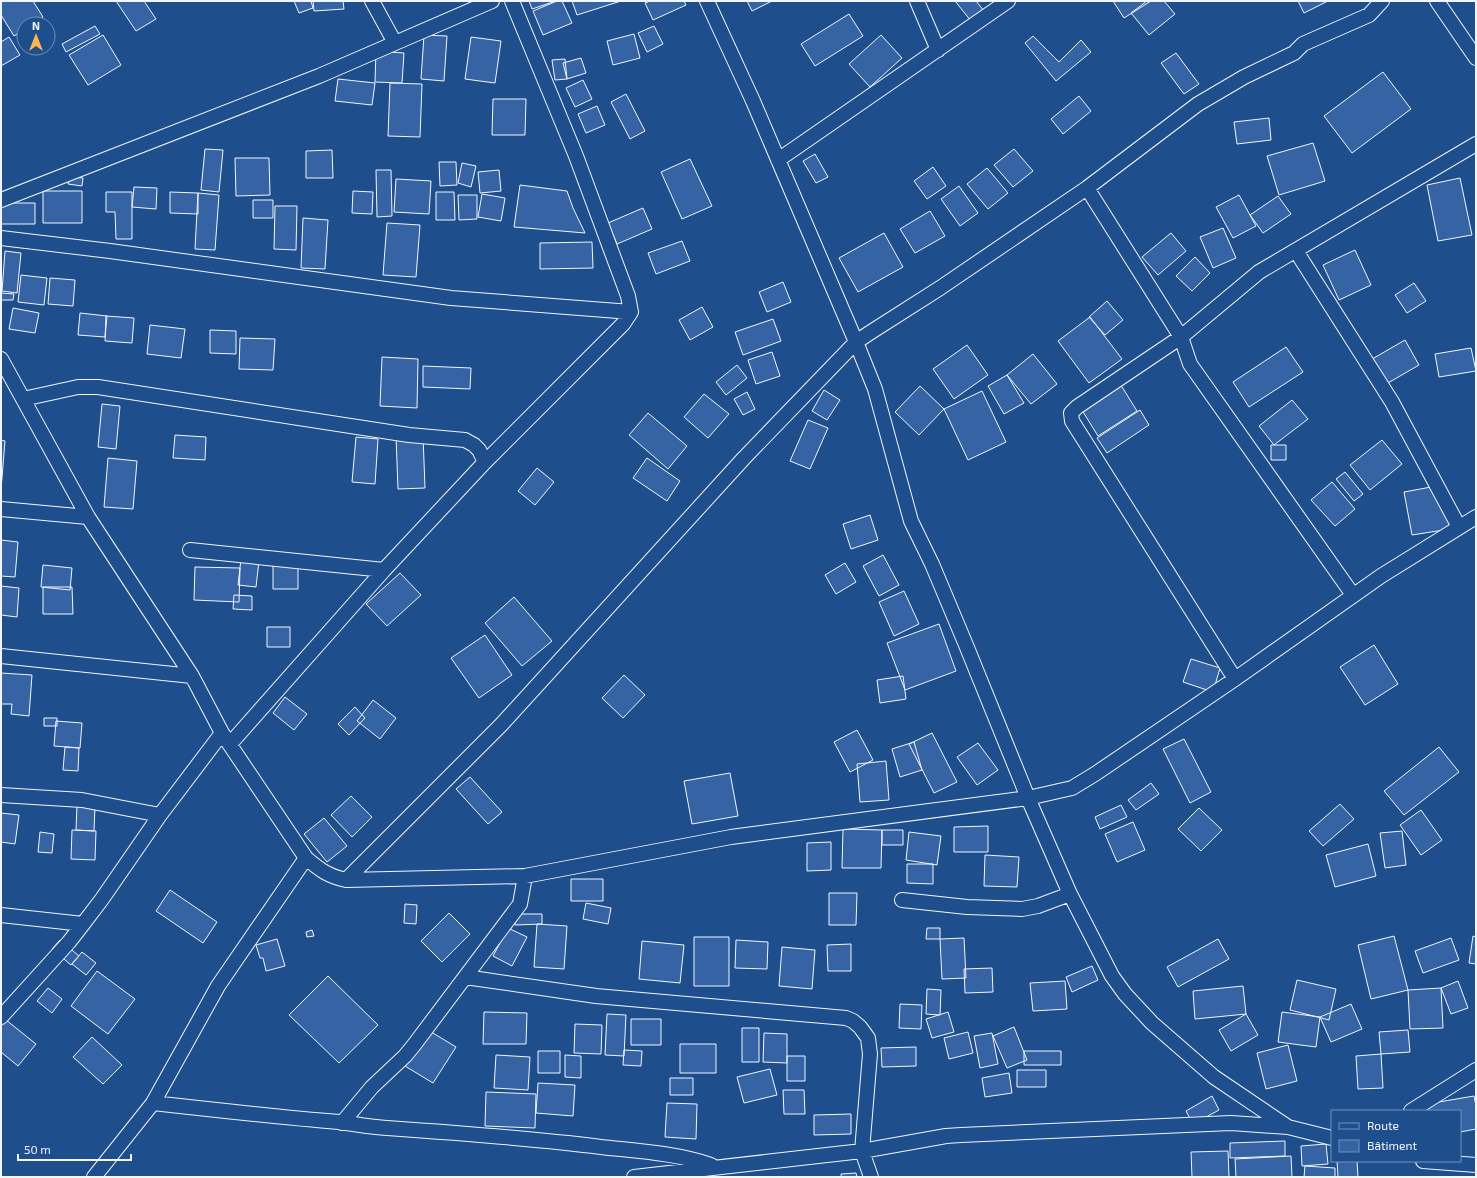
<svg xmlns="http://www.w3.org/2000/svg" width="1477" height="1178" font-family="'Exo 2',sans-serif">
<rect width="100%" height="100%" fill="#1f4e8c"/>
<path fill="#3563a3" stroke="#f2f6ff" d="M1,1H33L43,17L33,24H24V30L14,36L1,15Z
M116,1H144L156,19L136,31Z
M294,1H311L313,8L299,13Z
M313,1H343L344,9L314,11Z
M529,1H556L532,9Z
M557,1H562L572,23L543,35L533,11Z
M572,1H621L577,15Z
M650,1H684L686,5L653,20L645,3Z
M747,1H772L752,11Z
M955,1H976L984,11L971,21Z
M1113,1H1151L1124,18Z
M1147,1H1164L1175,14L1149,35L1131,13Z
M1298,1H1328L1304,13Z
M849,14L863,36L815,66L801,44Z
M95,26L100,34L66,52L62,44Z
M654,26L663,44L647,52L638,33Z
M634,34L640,58L613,65L607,41Z
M103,35L121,65L88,85L69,55Z
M424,35L447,36L444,81L421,79Z
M881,35L902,58L870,87L849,64Z
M1033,36L1059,62L1081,40L1091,52L1056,81L1025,43Z
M9,37L20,55L1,66V42Z
M471,37L501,41L495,83L465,79Z
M376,51L404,53L402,83L375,82Z
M1176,53L1199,84L1184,94L1161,63Z
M581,58L586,73L567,79L563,63Z
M565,59L567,79L555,80L552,60Z
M1383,72L1411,109L1352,153L1324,116Z
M338,79L375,83L372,105L335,101Z
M583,80L592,99L575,107L566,88Z
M390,83L422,84L420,137L388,136Z
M626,94L645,131L630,139L611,102Z
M1079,96L1091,111L1063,134L1051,119Z
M493,99H526L525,135H492Z
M597,106L605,125L586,133L578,114Z
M1269,118L1271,140L1237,144L1234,122Z
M1313,143L1325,181L1279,195L1267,156Z
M205,149L223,150L219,192L201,190Z
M1014,149L1033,171L1013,187L994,165Z
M332,150L333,178H306V151Z
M815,154L828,177L816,183L803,161Z
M235,158H269L270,195L236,196Z
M690,159L712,206L682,219L661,172Z
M439,162H456L457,185L440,186Z
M462,163L476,166L471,187L458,183Z
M933,167L946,186L927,199L914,181Z
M987,168L1008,193L988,209L967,184Z
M376,170H391L392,216L377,217Z
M499,170L501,191L480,193L478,172Z
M69,177L83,178L82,186L68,184Z
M1460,178L1472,235L1438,241L1427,185Z
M396,179L431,181L429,214L394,212Z
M520,185L567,191L573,208L585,233L514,227Z
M959,186L978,213L960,226L941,199Z
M134,187L157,188L156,209L132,207Z
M43,191H82V223H43Z
M353,191L373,192L372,214L352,213Z
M106,192H132V239H116L115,212H106Z
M170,192L198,193V214L170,213Z
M436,192H454L455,220H436Z
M198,193L219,195L215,250L195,249Z
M482,194L505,198L501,221L478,217Z
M458,195H477V219L459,220Z
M1239,195L1256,226L1233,238L1216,207Z
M1278,196L1291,214L1263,233L1250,215Z
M253,200H273V218H253Z
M1,203H35V224H1Z
M275,206H297L296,250L274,249Z
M643,208L652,229L617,244L608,223Z
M930,211L945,236L915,253L900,229Z
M303,218L328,220L325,269L301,268Z
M387,223L420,225L416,277L383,275Z
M1223,228L1236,258L1213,268L1200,237Z
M884,233L903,267L858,292L839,258Z
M1171,233L1186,251L1158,275L1142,257Z
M682,241L690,261L656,274L648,253Z
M592,242L593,268L540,269V243Z
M1355,250L1371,285L1339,300L1323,265Z
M5,251L21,253L17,293L2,291Z
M1195,257L1210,273L1192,291L1176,276Z
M21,275L47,278L44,305L18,302Z
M50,278L75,280L73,306L48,304Z
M783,282L791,302L767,312L759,292Z
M1414,283L1426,301L1407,313L1395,295Z
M1,293L14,294L13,300H1Z
M1107,301L1123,320L1105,335L1089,317Z
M702,307L713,327L690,340L679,320Z
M13,308L39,313L35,333L9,329Z
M80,313L107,316L105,337L78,335Z
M106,316L134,318L132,343L105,341Z
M1090,317L1122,359L1089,383L1058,341Z
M773,319L781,341L743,355L735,332Z
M150,325L185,329L181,358L147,354Z
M210,330L236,331V354L210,353Z
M240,338L275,339L273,370L239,369Z
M1405,340L1419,365L1381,387L1367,362Z
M967,345L988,375L954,399L933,369Z
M1286,347L1303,372L1249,407L1233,382Z
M1471,348L1476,371L1439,377L1435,354Z
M772,352L780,376L756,384L748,360Z
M1033,354L1057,384L1031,404L1007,375Z
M382,357L418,359L417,408L380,406Z
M737,365L747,378L726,395L716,382Z
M423,366L471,368L470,389L423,387Z
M1007,375L1024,403L1004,414L988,386Z
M1119,382L1137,411L1098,436L1080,407Z
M920,386L944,409L919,435L895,412Z
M824,390L840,400L827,420L812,411Z
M982,391L1006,442L968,460L944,409Z
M747,392L755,409L743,415L734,399Z
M704,394L729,414L708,438L684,417Z
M1292,400L1308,419L1274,445L1259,426Z
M102,404L120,406L116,449L98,447Z
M1140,410L1149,425L1107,453L1097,438Z
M648,413L687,446L668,469L629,435Z
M808,420L828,428L810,469L790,461Z
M175,435L206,437L205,460L173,458Z
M423,435L425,488L398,489L396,436Z
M356,437L378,439L375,484L352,482Z
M1,440L5,441L1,490Z
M1382,440L1402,464L1370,490L1350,465Z
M1271,445H1286V460H1271Z
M108,458L137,461L133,509L104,507Z
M647,458L680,481L667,501L633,478Z
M537,468L554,482L535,505L518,491Z
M1345,472L1363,494L1354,501L1336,479Z
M1332,482L1355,509L1335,526L1311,500Z
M1442,485L1450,529L1412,535L1404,492Z
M870,515L878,540L851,549L843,524Z
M1,540L18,542L15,577L1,576Z
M883,555L899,585L879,596L863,566Z
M241,559L259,561L256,587L238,585Z
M273,563H298V589H273Z
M845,563L856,582L836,594L825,575Z
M43,565L72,568L70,590L41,587Z
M195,567L240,568L239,602L194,600Z
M400,573L421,595L387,626L366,604Z
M1,586L19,588L17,617L1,615Z
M43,587H72L73,614H43Z
M904,591L919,624L894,636L879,602Z
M234,595L252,596V610L233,609Z
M514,597L552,641L522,666L485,623Z
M939,624L956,671L905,690L887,643Z
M267,627H290V647H267Z
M485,635L512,675L479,698L451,658Z
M1374,645L1398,684L1365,705L1340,667Z
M1191,659L1220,668L1213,692L1183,682Z
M1,673L32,675L29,716L11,714L12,704H1Z
M624,675L645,695L623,718L602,698Z
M903,676L906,699L880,703L877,680Z
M285,697L307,714L294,730L273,713Z
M373,700L396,718L380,739L357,721Z
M355,707L365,718L349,735L338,724Z
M44,718H57V726H44Z
M56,721L82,723L80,748L54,746Z
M857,730L873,760L850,772L834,742Z
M932,733L957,782L934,793L909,744Z
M1184,739L1211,792L1190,803L1163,749Z
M914,742L922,770L900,777L892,749Z
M978,743L998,770L977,785L957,757Z
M65,747L79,748L78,771L63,770Z
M1439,747L1459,772L1404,815L1384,791Z
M886,761L889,800L860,802L857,764Z
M730,773L738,816L692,824L684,781Z
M470,777L502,812L488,824L456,789Z
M1151,783L1159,794L1136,810L1128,800Z
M351,796L372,817L352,837L331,815Z
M1340,804L1354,819L1323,846L1309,831Z
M77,805L95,806L94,831L76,830Z
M1121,805L1127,817L1100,829L1095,817Z
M1199,808L1222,830L1201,851L1178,829Z
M1421,810L1442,840L1421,855L1400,825Z
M1,813L19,815L15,844L1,842Z
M324,818L347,846L327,862L304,834Z
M1133,822L1145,850L1117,862L1105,834Z
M988,826V852H954V827Z
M843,829L882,830L881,868H842Z
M72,830L96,831L95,860L71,859Z
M882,830H903V845H882Z
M1402,831L1406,865L1385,868L1380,833Z
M40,832L54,834L52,853L38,852Z
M909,832L941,836L937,865L906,860Z
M831,842V870L807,871V843Z
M1368,844L1376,876L1335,887L1326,855Z
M985,855L1019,857L1017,887L984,886Z
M907,864H933V884L907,883Z
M571,879H603V901H571Z
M170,890L217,922L203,943L156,911Z
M829,893H857L856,925H829Z
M586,903L611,908L608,924L583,919Z
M405,904L417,905L416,924L404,923Z
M449,913L470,934L442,962L421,941Z
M515,914H542V924L515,925Z
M537,924L567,926L564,969L534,967Z
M508,928L527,937L512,966L493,956Z
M927,928H940V939H926Z
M312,930L314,936L307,937L306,932Z
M1394,936L1408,990L1371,999L1358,945Z
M1473,936L1476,937V964L1469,963Z
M694,937H729V986H694Z
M964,938L966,978L942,979L940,939Z
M1451,938L1459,960L1423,973L1415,951Z
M277,939L285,966L266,971L263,958H260L256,945Z
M1218,939L1229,959L1178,987L1167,967Z
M60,940L79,956L71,965L52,949Z
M736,940L768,942L767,969L735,968Z
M642,941L684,945L680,983L639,979Z
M851,944V971H828L827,945Z
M782,947L815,950L812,989L779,986Z
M82,952L96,963L86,975L72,964Z
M1092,966L1098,980L1072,992L1066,977Z
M992,968L993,992L965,993L964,969Z
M97,971L135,999L108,1034L71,1006Z
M328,976L378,1025L339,1063L289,1015Z
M1297,980L1336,989L1329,1020L1290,1010Z
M1065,981L1067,1009L1033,1011L1030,983Z
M1458,981L1468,1008L1451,1014L1441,988Z
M1243,986L1246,1014L1195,1019L1193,991Z
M48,988L62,999L52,1013L37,1001Z
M1441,988L1443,1028L1410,1029L1408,990Z
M927,989L941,990L940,1015L926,1014Z
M900,1004L922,1005L921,1029L899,1028Z
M1351,1004L1362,1029L1331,1042L1320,1017Z
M484,1012L527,1013L526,1044H483Z
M948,1012L954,1032L932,1038L926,1019Z
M1282,1012L1320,1017L1316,1047L1278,1042Z
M607,1014L626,1015L624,1056L605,1055Z
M1246,1014L1258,1035L1231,1051L1219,1030Z
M631,1019H661V1045H631Z
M6,1020L36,1044L18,1066L1,1052V1026Z
M575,1024L602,1025L601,1054L574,1053Z
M423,1027L456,1047L433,1083L400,1063Z
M1014,1027L1027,1060L1007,1068L993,1036Z
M742,1028H759V1062H742Z
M1408,1030L1410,1052L1381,1054L1379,1032Z
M968,1032L973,1053L949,1059L944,1038Z
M764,1033L787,1034V1063L763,1062Z
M992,1033L998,1064L980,1068L974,1036Z
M92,1037L122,1065L103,1084L73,1057Z
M680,1044H716V1073H680Z
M1288,1045L1297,1081L1266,1089L1257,1053Z
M916,1047V1066L882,1067L881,1048Z
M624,1050L642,1051L641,1066L623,1065Z
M538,1051H560V1073H538Z
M1024,1051H1061V1065H1024Z
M1381,1054L1383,1088L1358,1089L1356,1056Z
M496,1055L530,1057L528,1090L494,1088Z
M565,1055L581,1056V1078L565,1077Z
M787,1056H805V1081H787Z
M770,1069L777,1095L744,1103L737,1077Z
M1017,1070H1046V1087H1017Z
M1009,1073L1012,1093L985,1097L982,1078Z
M670,1078H693V1095H670Z
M538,1083L575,1085L573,1116L536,1113Z
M783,1090H804L805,1114H784Z
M486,1092L536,1094L535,1128L485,1126Z
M1212,1096L1219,1110L1193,1124L1186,1111Z
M1474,1096L1476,1106V1129L1460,1132V1111H1422L1421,1105Z
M667,1103L697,1104L696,1139L665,1137Z
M851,1114V1134L814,1135V1115Z
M1285,1141V1156L1230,1158V1143Z
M1326,1144L1328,1164L1302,1166L1301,1146Z
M1228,1151L1229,1177H1192L1191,1152Z
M1291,1156L1292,1177H1236L1235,1159Z
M1337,1161H1357L1358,1177H1338Z
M1305,1166L1335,1168V1177H1304Z
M856,1173L857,1177H841V1174Z"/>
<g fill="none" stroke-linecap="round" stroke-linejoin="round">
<g stroke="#f2f6ff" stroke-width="16">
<path id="minor" d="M372,1L395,43
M707,1L753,101L856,342L875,389L911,521L932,564L966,645L1028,798L1070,894L1112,976L1125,994L1152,1023L1214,1077L1288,1127
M917,1L938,50
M1437,1L1476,58
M778,160L1008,1
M1087,188L1181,337L1190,364L1353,595
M1,200L319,76L492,1
M1,238L110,251L451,298L631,312
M1296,251L1392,402L1459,527
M1,359L88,517L192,676L222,733L306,858C320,870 328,876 346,880L525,876L731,837L1028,798L1072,788L1095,774L1235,679L1381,576L1476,517
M23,399L78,387H98L409,435L465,440L474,445L479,450L485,462
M1,509L88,517
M190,550L384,570
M1,656L192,676
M1235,679L1072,421L1071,413L1077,407L1181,337L1259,272L1476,144
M230,744L384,570L485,462L623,324L631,312L628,296L576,156L512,1
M1,795L82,800L160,815
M346,880L501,725L744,458L856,342L871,332L940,288L1087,188L1198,104L1244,77L1294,53L1303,44L1369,15L1382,1
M902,900L967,907L1022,909L1038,906L1070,894
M1,915L83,924
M465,977L596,996L846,1018L853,1021L860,1027L868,1038L870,1054L862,1151L871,1177
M1,1017L69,942L83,924L102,899L160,815L222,733
M153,1103C215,1110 277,1117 339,1122C355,1124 371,1127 387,1128C459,1133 530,1138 601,1147C637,1151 676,1153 711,1165
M1411,1111L1476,1070
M342,1123L372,1087L405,1056L414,1045L520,904L525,876
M1423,1161L1476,1165
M94,1177L153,1103L218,986L306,858
M634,1177L862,1151L946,1136L961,1135L1231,1123L1288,1127L1332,1138"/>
</g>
<use href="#minor" stroke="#1f4e8c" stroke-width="14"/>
</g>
<rect width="1477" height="1178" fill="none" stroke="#f2f6ff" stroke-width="4"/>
<rect x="1331" y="1110" width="130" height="52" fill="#1f4e8c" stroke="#7391ba"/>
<rect x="1339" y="1123" width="20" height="6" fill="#1f4e8c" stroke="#7391ba"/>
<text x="1367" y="1130" font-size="12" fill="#f2f6ff">Route</text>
<rect x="1339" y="1140" width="20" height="12" fill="#3563a3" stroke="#7391ba"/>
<text x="1367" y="1150" font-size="12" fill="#f2f6ff">Bâtiment</text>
<g transform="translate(36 36)"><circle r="19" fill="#1f4e8c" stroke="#7391ba"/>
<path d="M0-3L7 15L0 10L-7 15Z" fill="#ffb74d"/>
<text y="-6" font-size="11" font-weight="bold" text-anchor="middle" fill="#f2f6ff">N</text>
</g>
<path d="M18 1154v6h113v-6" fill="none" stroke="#f2f6ff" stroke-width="2"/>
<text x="24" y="1154" font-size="12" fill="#f2f6ff" stroke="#1f4e8c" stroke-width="3" paint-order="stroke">50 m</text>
</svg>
